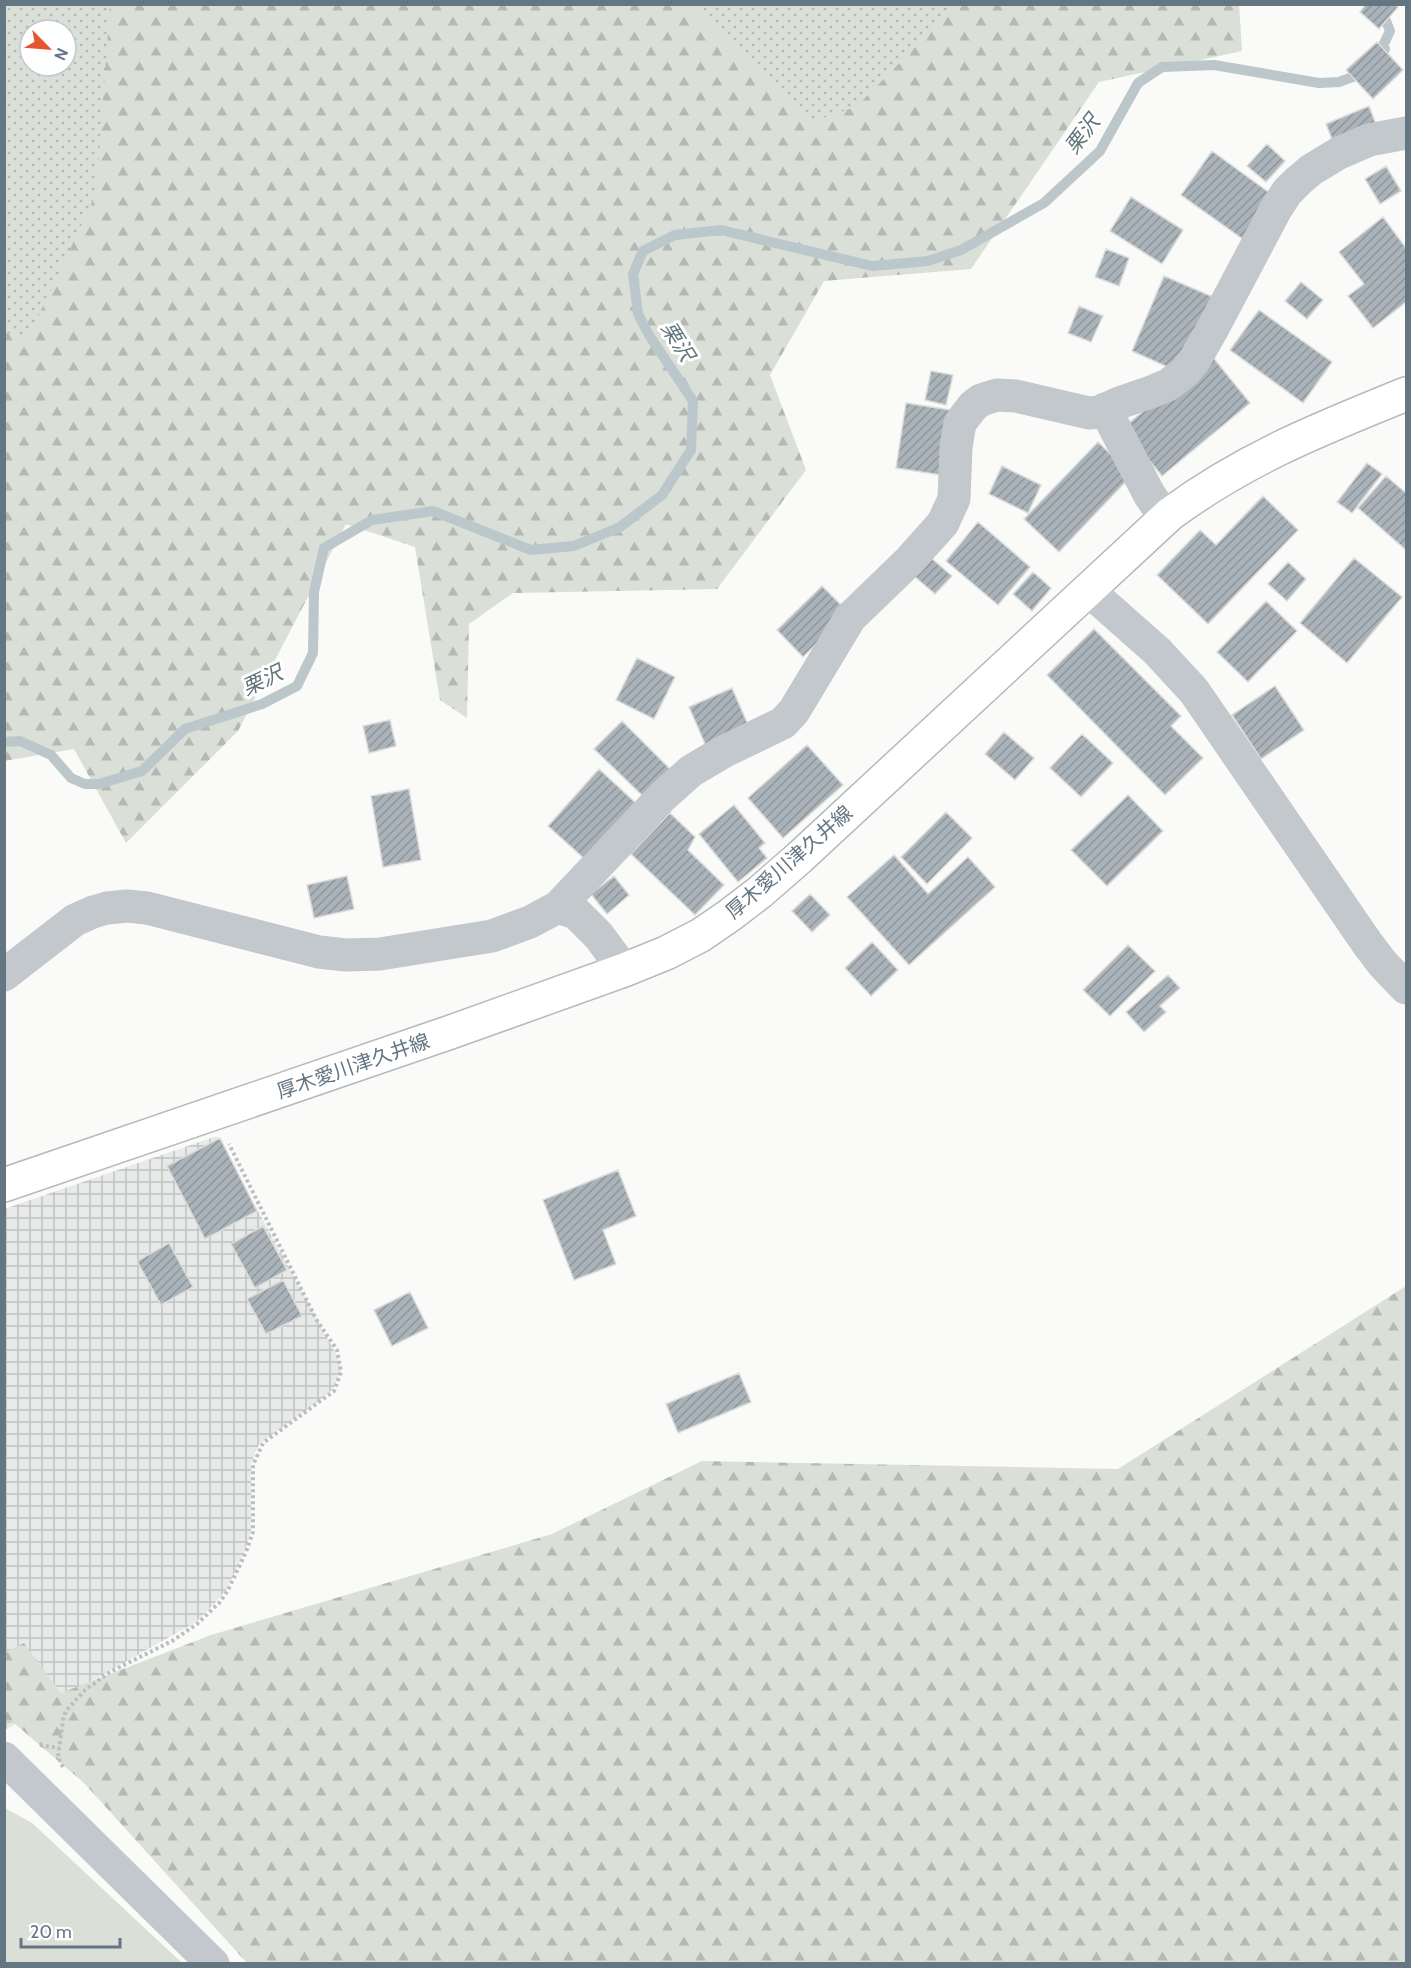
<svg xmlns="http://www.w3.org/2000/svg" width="1411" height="1968" font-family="Cabin,'Noto Sans JP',sans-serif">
<defs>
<pattern id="industrial-grid" width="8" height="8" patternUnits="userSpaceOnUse" patternTransform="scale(1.5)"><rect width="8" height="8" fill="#e8e9e9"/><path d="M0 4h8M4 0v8" fill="none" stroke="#c0c1c2"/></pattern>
<pattern id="grass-dots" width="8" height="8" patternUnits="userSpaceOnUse" patternTransform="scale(1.5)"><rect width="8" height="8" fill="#dadfd7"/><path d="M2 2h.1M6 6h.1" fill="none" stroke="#b4b9b4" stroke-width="1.8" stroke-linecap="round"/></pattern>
<pattern id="forest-firs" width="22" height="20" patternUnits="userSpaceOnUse" patternTransform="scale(1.5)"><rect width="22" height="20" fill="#dadfd7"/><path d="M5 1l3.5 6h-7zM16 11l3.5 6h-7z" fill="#b4b9b4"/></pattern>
<pattern id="building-hatch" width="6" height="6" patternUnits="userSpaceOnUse" patternTransform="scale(1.5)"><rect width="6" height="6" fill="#aab3b9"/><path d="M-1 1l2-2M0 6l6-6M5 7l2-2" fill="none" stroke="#8e969c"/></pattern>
</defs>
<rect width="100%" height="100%" fill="#fafaf8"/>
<path fill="url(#industrial-grid)" d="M217,1136L336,1354L341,1368L338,1378L333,1389L319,1401L259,1444L251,1463V1531L244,1553L226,1590L214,1604L196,1622L5,1730L4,1209Z"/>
<path fill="url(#grass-dots)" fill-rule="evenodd" d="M4,5H201L123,237L5,368ZM30,30H66V66H30Z
M657,5H1065L803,186Z"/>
<path fill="url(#forest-firs)" d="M110,5H691L810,122L856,107L957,5H1239L1242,51L1099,82L971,269L824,281L770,375L806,470L717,589L513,593L469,624L467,718L440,700L415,547L346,524L238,731L126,843L74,749L4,761L5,332L28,338L96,194Z
M1406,1286V1963H247L84,1783L14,1723L5,1720V1652L24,1643L61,1693L211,1635L552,1534L702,1461L1118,1469Z"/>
<path fill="#dadfd7" d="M5,1808L32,1823L182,1963H5Z"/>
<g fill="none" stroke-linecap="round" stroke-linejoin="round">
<path stroke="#bbc7cb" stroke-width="10" d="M1376,61L1385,49L1381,50L1390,31L1381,8
M4,742L20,741L51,755L71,778L85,784H99L142,771L185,729L262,704L297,686L313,653L314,592L324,548L372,520L433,511L531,550L574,546L620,527L662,495L691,450L693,401L649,335L638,314L633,274L643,251L675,235L721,230L872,266L928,261L961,250L1044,203L1100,151L1138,83L1162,67L1214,65L1319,83L1339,82L1366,72"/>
</g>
<path fill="url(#building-hatch)" stroke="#dcdcda" stroke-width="1.5" d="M1366,4H1395L1398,7L1379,29L1360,12Z
M1377,42L1403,70L1373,99L1346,70Z
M1369,106L1377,127L1334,144L1326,124Z
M1267,144L1285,161L1266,182L1247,166Z
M1212,151L1278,199L1247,242L1181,195Z
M1386,166L1401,191L1380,204L1365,179Z
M1131,197L1183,230L1162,264L1110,231Z
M1383,217L1406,248V302L1373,328L1348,296L1364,284L1339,252Z
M1106,249L1129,258L1119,286L1095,277Z
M1164,276L1213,297L1181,373L1132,351Z
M1301,282L1323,300L1307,319L1285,301Z
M1079,306L1103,316L1091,342L1068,333Z
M1259,310L1332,362L1303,403L1230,350Z
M1211,355L1250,403L1162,476L1123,428Z
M931,371L953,375L946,405L925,400Z
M906,403L950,410L941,475L896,468Z
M1098,442L1132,475L1059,552L1024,519Z
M1367,463L1382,474L1352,513L1337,502Z
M1002,466L1041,485L1028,513L989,494Z
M1386,476L1406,493V550L1358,508Z
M1263,496L1298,530L1208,624L1157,575L1200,530L1216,545Z
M978,522L1030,567L998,605L946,561Z
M930,557L952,576L935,594L914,576Z
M1354,558L1402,597L1347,663L1300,623Z
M1288,562L1306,579L1287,601L1268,584Z
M1033,572L1051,588L1032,611L1013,594Z
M822,586L848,612L803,657L777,630Z
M1266,601L1297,631L1248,682L1217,652Z
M1094,629L1181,716L1171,726L1203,758L1165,795L1047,675Z
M637,658L675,677L654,719L616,700Z
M1275,686L1304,730L1261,759L1232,715Z
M732,688L749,727L706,746L689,707Z
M390,720L396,746L369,753L363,726Z
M622,721L673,772L646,799L594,749Z
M1004,732L1034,758L1015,780L985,754Z
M1082,734L1113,763L1081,797L1050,768Z
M807,745L843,785L783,838L748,798Z
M599,769L639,806L588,862L548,826Z
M409,789L421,860L383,867L371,796Z
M1128,795L1163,831L1107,886L1071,850Z
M734,805L765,843L759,848L767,858L738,882L699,834Z
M946,812L972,838L927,884L901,857Z
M670,813L695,837L688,850L724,885L695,915L631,854Z
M894,855L928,894L968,857L995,887L909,965L847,897Z
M347,876L354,909L314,918L307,885Z
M614,876L629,895L607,914L591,894Z
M810,894L830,915L812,932L792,911Z
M872,942L898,970L871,996L845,968Z
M1128,945L1155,971L1110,1016L1083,990Z
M1168,975L1180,988L1160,1006L1166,1012L1144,1032L1126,1012Z
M220,1138L257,1211L205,1239L167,1166Z
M618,1170L636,1216L603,1230L616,1264L574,1280L543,1200Z
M263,1226L287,1270L255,1288L231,1244Z
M169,1243L193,1287L161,1305L137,1261Z
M283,1280L302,1316L266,1334L247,1299Z
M410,1292L428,1328L392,1346L374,1310Z
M739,1373L751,1402L678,1433L666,1404Z"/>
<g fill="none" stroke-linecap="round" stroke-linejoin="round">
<g stroke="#b5babe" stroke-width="36">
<path id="major" d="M4,1185L448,1033L624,970L666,953L701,935L730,915L760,892L799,858L1170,514C1246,458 1320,429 1406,394"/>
</g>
<path stroke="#bbbfc2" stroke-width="4" stroke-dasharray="3 3" stroke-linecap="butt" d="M40,1745L59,1748
M63,1767L58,1757L63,1720L66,1711L85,1690L110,1672L172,1641L197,1624L220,1602L228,1590L246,1552L253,1532V1465L263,1443L334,1391L341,1372L337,1350L316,1319L229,1144"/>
<path stroke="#c3c8cc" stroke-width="33" d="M1105,409L1149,494L1165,518
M1088,590L1157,651L1194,691L1367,943L1383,964L1406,988
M558,907L662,797L691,771L723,752L783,723L794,711L850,618L909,561L943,523L954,499L956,447L960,423L973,406L981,400L997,395L1016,396L1089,413L1099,412L1122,402L1151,392L1168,385L1185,372L1194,361L1213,328L1276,209L1287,192L1298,181L1311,170L1339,153L1369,140L1406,133
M4,975L75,920L93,912L107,908L127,906L147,908L319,952L346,955L380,954L492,936L530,922L558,907L576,913L599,936L624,970
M4,1758L213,1964"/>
<use href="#major" stroke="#fff" stroke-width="33"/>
</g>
<g text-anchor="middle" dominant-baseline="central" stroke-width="6" stroke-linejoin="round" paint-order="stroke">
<g font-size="20" fill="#657683" stroke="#fff">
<text transform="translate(789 862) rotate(-41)">厚木愛川津久井線</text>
<text transform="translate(353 1066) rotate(-19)">厚木愛川津久井線</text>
</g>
<g font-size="21" font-style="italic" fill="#60757c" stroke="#fff">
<text transform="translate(1082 134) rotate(-53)">栗沢</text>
<text transform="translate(678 341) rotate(58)">栗沢</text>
<text transform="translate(262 680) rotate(-25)">栗沢</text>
</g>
</g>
<rect width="1411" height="1968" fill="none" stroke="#657683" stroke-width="12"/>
<g transform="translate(48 48) rotate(115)"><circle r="28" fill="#ffffff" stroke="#c1c8cd" stroke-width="1.5"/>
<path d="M0-4.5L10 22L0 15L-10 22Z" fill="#e4572e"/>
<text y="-9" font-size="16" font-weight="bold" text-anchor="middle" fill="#657683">N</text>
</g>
<path d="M21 1938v9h99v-9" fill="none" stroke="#657683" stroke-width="3"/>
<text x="30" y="1938" font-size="18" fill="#657683" stroke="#ffffff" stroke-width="4.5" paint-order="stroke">20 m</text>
</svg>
